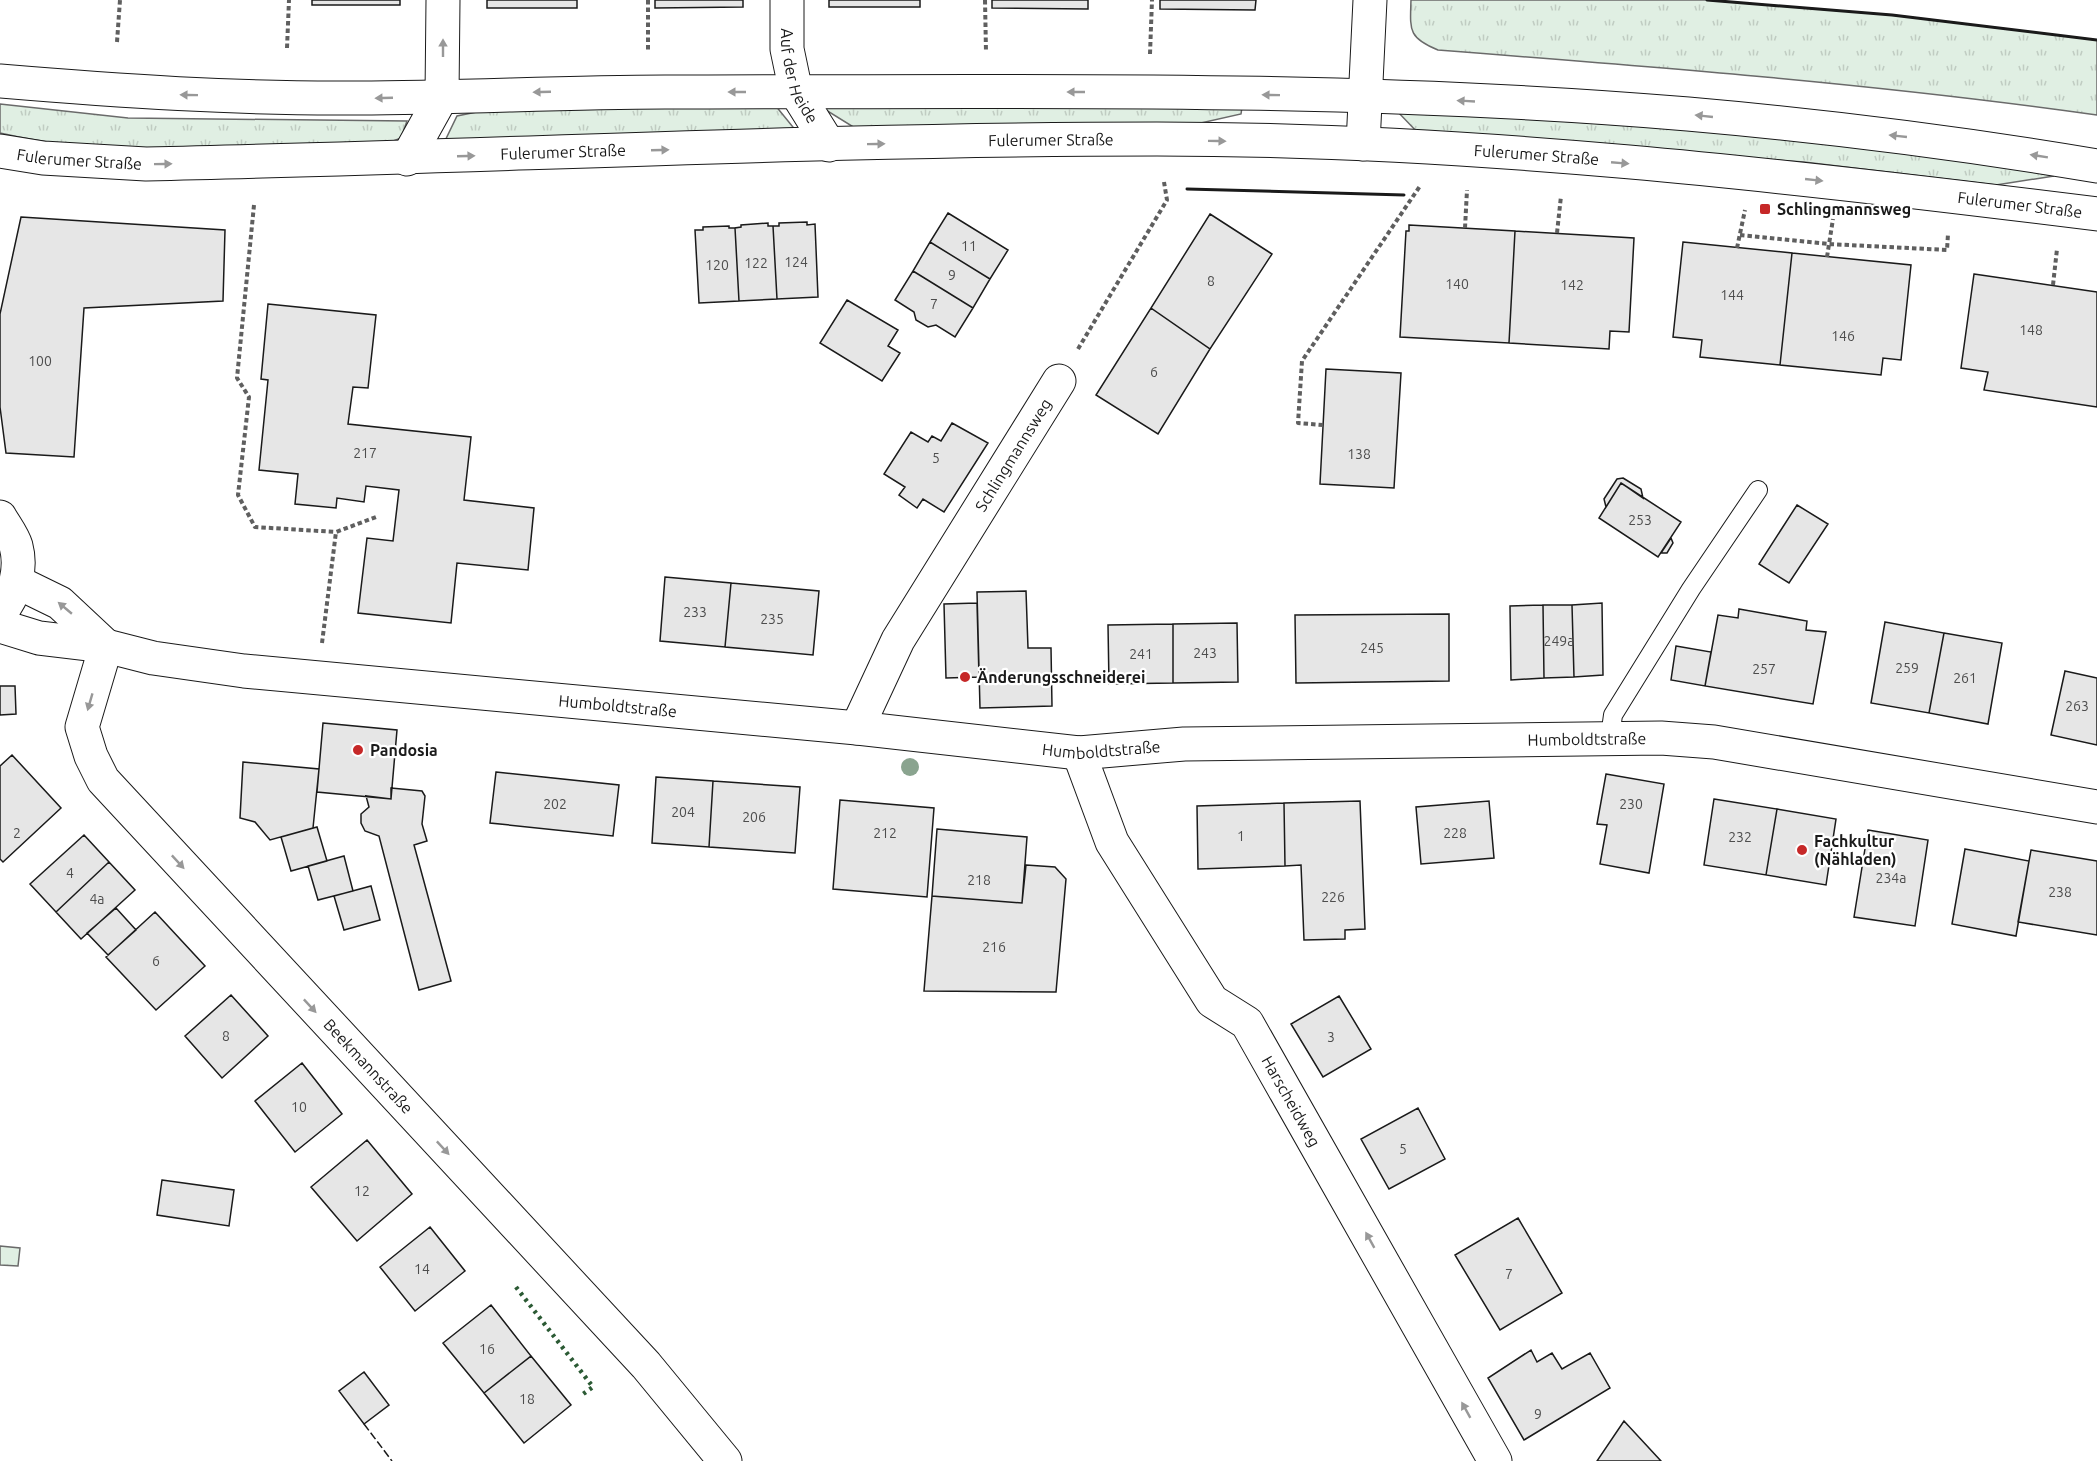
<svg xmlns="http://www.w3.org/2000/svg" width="2097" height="1461" font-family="Ubuntu,sans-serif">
<defs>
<pattern id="grass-tufts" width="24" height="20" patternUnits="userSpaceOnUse" patternTransform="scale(1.5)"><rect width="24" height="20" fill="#e0efe3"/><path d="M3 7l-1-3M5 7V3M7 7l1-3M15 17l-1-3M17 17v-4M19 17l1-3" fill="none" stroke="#c0ccc2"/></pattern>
</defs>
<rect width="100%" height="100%" fill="#fff"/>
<path fill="url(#grass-tufts)" stroke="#6a6a6a" stroke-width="1.5" d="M1411,0H1707L1892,15L2097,40V115C1878,84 1658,67 1438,50C1408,38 1410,30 1411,0Z
M0,104L128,118L407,121L401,138L375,148C250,150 123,161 0,133Z
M511,105H775L797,132L443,145L457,116Z
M821,107H1242L1241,114L1192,125L863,133Z
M1396,110L1680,129L1977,159L2054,176L1996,185L1804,162L1420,135Z
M0,1246L20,1248L18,1266L0,1265Z"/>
<path fill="#e6e6e6" stroke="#1a1a1a" stroke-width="1.5" d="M312,0H400V5H312Z
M487,0H577V8H487Z
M655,0H743V7L655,8Z
M829,0H920V7H829Z
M992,0H1088V9L992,8Z
M1160,0H1256L1255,10L1160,9Z
M948,213L1008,250L990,279L930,242Z
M1210,214L1272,254L1210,349L1151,308Z
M21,217L225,230L223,301L84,308L74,457L6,453L0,407V314Z
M807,222V225L815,224L818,297L777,299L773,226H779V223Z
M768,223V226H773L777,299L739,301L735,228L741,227V225Z
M1409,225L1515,231L1509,343L1400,337L1406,231H1409Z
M729,226V228H735L739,301L699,303L695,230H703V227Z
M1515,231L1634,238L1629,332L1610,331L1609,349L1509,343Z
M930,242L990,279L973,308L913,271Z
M1683,242L1792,253L1780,365L1700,357L1702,340L1673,337Z
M1792,253L1911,265L1901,360L1883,358L1881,375L1780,365Z
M913,271L973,308L955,337L936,325L928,327L916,320L914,312L895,300Z
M1974,274L2097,292V407L1984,390L1988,372L1961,368Z
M847,300L898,330L888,346L900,353L882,381L820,343Z
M268,304L376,315L368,388L353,387L348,424L471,437L464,500L534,508L528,570L457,563L451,623L358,613L367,538L393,541L399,490L366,486L364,502L337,498L336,508L295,504L298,474L259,470L268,380L261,379Z
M1151,308L1210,349L1158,434L1096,395Z
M1326,369L1401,373L1394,488L1320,484Z
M952,423L988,443L944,512L923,499L917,508L899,495L905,487L884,474L911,432L928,442L932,436L941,441Z
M1623,478L1641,489L1643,498L1621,483L1606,507L1604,499L1617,479Z
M1621,483L1681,522L1658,557L1599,518Z
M1797,505L1828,524L1789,583L1759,564Z
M1671,538L1673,543L1667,553H1661Z
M665,577L731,583L725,647L660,641Z
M731,583L819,591L813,655L725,647Z
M1026,591L1028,648H1051L1052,706L980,708L977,592Z
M977,603L979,677L946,678L944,604Z
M1602,603L1603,675L1574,677L1572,605Z
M1543,605H1572L1574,677L1544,678Z
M1543,605L1544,678L1511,680L1510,606Z
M1739,609L1807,621L1806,630L1826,632L1813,704L1705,686L1718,615L1738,618Z
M1449,614V681L1296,683L1295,615Z
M1885,622L1944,633L1929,713L1871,703Z
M1237,623L1238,682L1173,683V624Z
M1173,624V683L1109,684L1108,625Z
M1944,633L2002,643L1988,724L1929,713Z
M1676,646L1711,652L1705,686L1671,680Z
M2065,671L2097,678V745L2051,735Z
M0,686H15L16,714L0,715Z
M323,723L397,730L391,799L317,792Z
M12,755L61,808L3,862L0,859V766Z
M243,762L319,769L313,828L270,840L255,822L240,818Z
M496,772L619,785L613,836L490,823Z
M1606,774L1664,784L1649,873L1600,864L1607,825L1597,824Z
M656,777L713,781L709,847L652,843Z
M713,781L800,787L795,853L709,847Z
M391,788L422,791L425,796L422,824L427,841L414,845L451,981L419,990L379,836L365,831L361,823V814L369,807L366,796L391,799Z
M1714,799L1777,809L1766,875L1704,865Z
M840,800L934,808L927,897L833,889Z
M1360,801L1365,929L1345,930V939L1304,940L1301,865L1285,866L1284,803Z
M1489,801L1494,858L1421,864L1416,807Z
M1284,803L1285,866L1198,869L1197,806Z
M1777,809L1836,819L1826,885L1766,875Z
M317,827L327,861L291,871L281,837Z
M937,829L1027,837L1022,903L932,896Z
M1868,830L1928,840L1915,926L1854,917Z
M84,835L109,862L56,912L30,884Z
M1965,849L2029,861L2016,936L1952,924Z
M2031,850L2097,861V935L2018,922Z
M344,856L353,891L318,900L308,866Z
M109,862L135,890L81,939L56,912Z
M1026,865L1055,867L1066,879L1056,992L924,991L932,896L1022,903Z
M371,886L380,920L344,930L334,896Z
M116,908L136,930L108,955L87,933Z
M155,912L205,966L156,1010L106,957Z
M231,995L268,1036L222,1078L185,1036Z
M1339,996L1371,1049L1323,1077L1291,1024Z
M302,1063L342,1114L295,1152L255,1101Z
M1418,1108L1445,1159L1389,1189L1361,1139Z
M367,1140L412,1194L357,1241L311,1187Z
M162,1180L234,1190L229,1226L157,1215Z
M1518,1218L1562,1293L1500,1330L1455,1255Z
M430,1227L465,1271L415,1311L380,1267Z
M491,1305L531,1356L484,1393L443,1343Z
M1531,1350L1537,1362L1552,1353L1562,1369L1590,1353L1610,1388L1524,1440L1488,1378Z
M531,1356L571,1405L524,1443L484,1393Z
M364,1372L389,1405L364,1424L339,1391Z
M1624,1421L1661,1461H1597Z"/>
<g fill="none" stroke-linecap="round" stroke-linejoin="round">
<g stroke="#1a1a1a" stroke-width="20">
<path id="service" d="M1610,737L1613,715L1691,589L1758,490"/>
</g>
<g stroke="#1a1a1a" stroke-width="35">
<g id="minor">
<path id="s1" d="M787,0V49L796,92L829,145"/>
<path d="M1363,144L1370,0"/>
<path d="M407,159L442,96L443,0"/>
<path d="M17,582L60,603L106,646"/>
<path id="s2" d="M0,626L39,638L106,646L153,658L244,671L857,728L1079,753L1184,744L1661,738L1714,742L2097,807"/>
<path id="s3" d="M106,646L82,727L91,756L103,780L646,1365L725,1461"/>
<path id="s4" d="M857,728L898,640L1059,381"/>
<path id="s5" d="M1079,753L1112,842L1212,1001L1247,1023L1495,1461"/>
</g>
</g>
<g stroke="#1a1a1a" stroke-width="35">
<path id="tertiary" d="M0,517C5,526 13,536 16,546C22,568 15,596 0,613"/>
</g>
<g stroke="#1a1a1a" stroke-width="35">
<g id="secondary">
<path d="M0,81C119,91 238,99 358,98C461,98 562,92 665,92C1006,92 1348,85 1688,114C1825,126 1961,143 2097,166"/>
<path id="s6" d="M0,151L43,158L146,164C483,157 820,139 1157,139C1472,139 1786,175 2097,214"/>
</g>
</g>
<path stroke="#5f5f5f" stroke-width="4" stroke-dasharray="4.5 3" stroke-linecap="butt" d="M648,0V50
M985,0L986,52
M117,42L120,0
M287,48L289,0
M1150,54L1152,0
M254,205L237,378L249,397L238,495L255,527L336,532
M1465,228L1467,190
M1557,233L1561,196
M1740,235L1829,244L1947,250L1948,234
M1737,248L1745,210
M1827,257L1833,219
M2053,285L2057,249
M1078,349L1167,200L1164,182
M1323,425L1298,423L1302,361L1420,186
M322,643L336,532L376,517"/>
<use href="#service" stroke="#fff" stroke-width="18"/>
<use href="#minor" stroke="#fff" stroke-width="33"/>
<use href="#tertiary" stroke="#fff" stroke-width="33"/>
<use href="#secondary" stroke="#fff" stroke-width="33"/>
<path stroke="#2b5a34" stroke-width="4.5" stroke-dasharray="3 4.5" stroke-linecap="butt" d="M516,1287L593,1387L583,1394"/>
<path stroke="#1a1a1a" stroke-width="1.5" stroke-dasharray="8 3" stroke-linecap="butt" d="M364,1424L392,1461"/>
<path stroke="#1a1a1a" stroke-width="3" d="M1707,0L1892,15L2097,40
M1187,189L1404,195"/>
</g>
<circle fill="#8aa48f" cx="910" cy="767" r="9"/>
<defs><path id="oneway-solid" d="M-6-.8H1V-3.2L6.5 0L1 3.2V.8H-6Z" transform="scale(1.5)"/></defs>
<g fill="#989898">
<use href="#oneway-solid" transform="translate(443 48) rotate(-90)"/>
<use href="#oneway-solid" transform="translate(542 92) rotate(178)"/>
<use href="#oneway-solid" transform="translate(737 92) rotate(180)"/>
<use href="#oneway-solid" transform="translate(1076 92) rotate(-180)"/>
<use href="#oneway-solid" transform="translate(189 95) rotate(-179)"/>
<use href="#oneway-solid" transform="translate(1271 95) rotate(-179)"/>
<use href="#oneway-solid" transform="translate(384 98) rotate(178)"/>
<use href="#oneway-solid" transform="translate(1466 101) rotate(-177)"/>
<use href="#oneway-solid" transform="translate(1704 116) rotate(-174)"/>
<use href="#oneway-solid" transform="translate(1898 136) rotate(-174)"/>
<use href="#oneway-solid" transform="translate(1217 141) rotate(1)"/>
<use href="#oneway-solid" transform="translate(876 144) rotate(-1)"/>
<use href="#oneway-solid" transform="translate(660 150) rotate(-2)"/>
<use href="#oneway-solid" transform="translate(466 156) rotate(-2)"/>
<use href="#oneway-solid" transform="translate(2039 156) rotate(-171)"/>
<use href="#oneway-solid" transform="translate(1620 163) rotate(5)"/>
<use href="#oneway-solid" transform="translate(163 164) rotate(-1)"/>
<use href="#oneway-solid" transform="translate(1814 180) rotate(6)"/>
<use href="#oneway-solid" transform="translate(65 608) rotate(-140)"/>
<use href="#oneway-solid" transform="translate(90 702) rotate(106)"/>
<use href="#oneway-solid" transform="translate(178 862) rotate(47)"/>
<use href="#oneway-solid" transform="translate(310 1006) rotate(47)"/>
<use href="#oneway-solid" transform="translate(443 1148) rotate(47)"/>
<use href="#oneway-solid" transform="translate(1370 1240) rotate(-119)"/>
<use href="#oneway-solid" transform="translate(1466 1410) rotate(-119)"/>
</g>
<g fill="#c62828" stroke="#fff" stroke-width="2">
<rect x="1759" y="203" width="12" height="12" rx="3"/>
<circle cx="965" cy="677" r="6"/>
<circle cx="358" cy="750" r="6"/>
<circle cx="1802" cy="850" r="6"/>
</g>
<g text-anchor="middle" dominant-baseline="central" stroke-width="4.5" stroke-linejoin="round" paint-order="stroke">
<g font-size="14" fill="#4d4d4d">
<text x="969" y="246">11</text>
<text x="796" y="262">124</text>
<text x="756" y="263">122</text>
<text x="717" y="265">120</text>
<text x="952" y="275">9</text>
<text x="1211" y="281">8</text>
<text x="1457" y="284">140</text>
<text x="1572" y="285">142</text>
<text x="1732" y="295">144</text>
<text x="934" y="304">7</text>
<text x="2031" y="330">148</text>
<text x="1843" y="336">146</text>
<text x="40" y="361">100</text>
<text x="1154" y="372">6</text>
<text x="365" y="453">217</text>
<text x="1359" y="454">138</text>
<text x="936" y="458">5</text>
<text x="1640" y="520">253</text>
<text x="695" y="612">233</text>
<text x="772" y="619">235</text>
<text x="1559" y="641">249a</text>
<text x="1372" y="648">245</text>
<text x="1205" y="653">243</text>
<text x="1141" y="654">241</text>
<text x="1907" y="668">259</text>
<text x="1764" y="669">257</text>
<text x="1965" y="678">261</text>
<text x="2077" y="706">263</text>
<text x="555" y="804">202</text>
<text x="1631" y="804">230</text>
<text x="683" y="812">204</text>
<text x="754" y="817">206</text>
<text x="17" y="833">2</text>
<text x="885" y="833">212</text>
<text x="1455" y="833">228</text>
<text x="1241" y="836">1</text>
<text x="1740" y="837">232</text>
<text x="70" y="873">4</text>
<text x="1891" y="878">234a</text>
<text x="979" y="880">218</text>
<text x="2060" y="892">238</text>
<text x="1333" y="897">226</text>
<text x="97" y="899">4a</text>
<text x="994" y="947">216</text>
<text x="156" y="961">6</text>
<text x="226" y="1036">8</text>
<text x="1331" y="1037">3</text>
<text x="299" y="1107">10</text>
<text x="1403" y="1149">5</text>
<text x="362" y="1191">12</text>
<text x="422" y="1269">14</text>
<text x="1509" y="1274">7</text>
<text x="487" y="1349">16</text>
<text x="527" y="1399">18</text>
<text x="1538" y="1414">9</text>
</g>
<g font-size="16" fill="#1a1a1a" stroke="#fff">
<text stroke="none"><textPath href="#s1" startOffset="78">Auf der Heide</textPath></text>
<text stroke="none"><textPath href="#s6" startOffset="1052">Fulerumer Straße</textPath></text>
<text stroke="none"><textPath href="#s6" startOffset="564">Fulerumer Straße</textPath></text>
<text stroke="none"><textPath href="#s6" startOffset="1538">Fulerumer Straße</textPath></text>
<text stroke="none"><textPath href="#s6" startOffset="80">Fulerumer Straße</textPath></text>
<text stroke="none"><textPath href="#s6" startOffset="2024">Fulerumer Straße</textPath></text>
<text stroke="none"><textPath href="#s4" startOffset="315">Schlingmannsweg</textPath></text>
<text stroke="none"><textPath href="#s2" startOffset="624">Humboldtstraße</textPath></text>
<text stroke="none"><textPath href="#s2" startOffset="1596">Humboldtstraße</textPath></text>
<text stroke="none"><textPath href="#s2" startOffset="1110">Humboldtstraße</textPath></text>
<text stroke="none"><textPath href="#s3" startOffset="532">Beekmannstraße</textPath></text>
<text stroke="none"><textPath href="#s5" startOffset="414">Harscheidweg</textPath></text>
</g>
<g font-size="16" font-weight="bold" fill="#1a1a1a" stroke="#fff" text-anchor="start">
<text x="1777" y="209">Schlingmannsweg</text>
<text x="977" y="677">Änderungsschneiderei</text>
<text x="370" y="750">Pandosia</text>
<text x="1814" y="841">Fachkultur<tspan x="1814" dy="18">(Nähladen)</tspan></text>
</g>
</g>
</svg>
